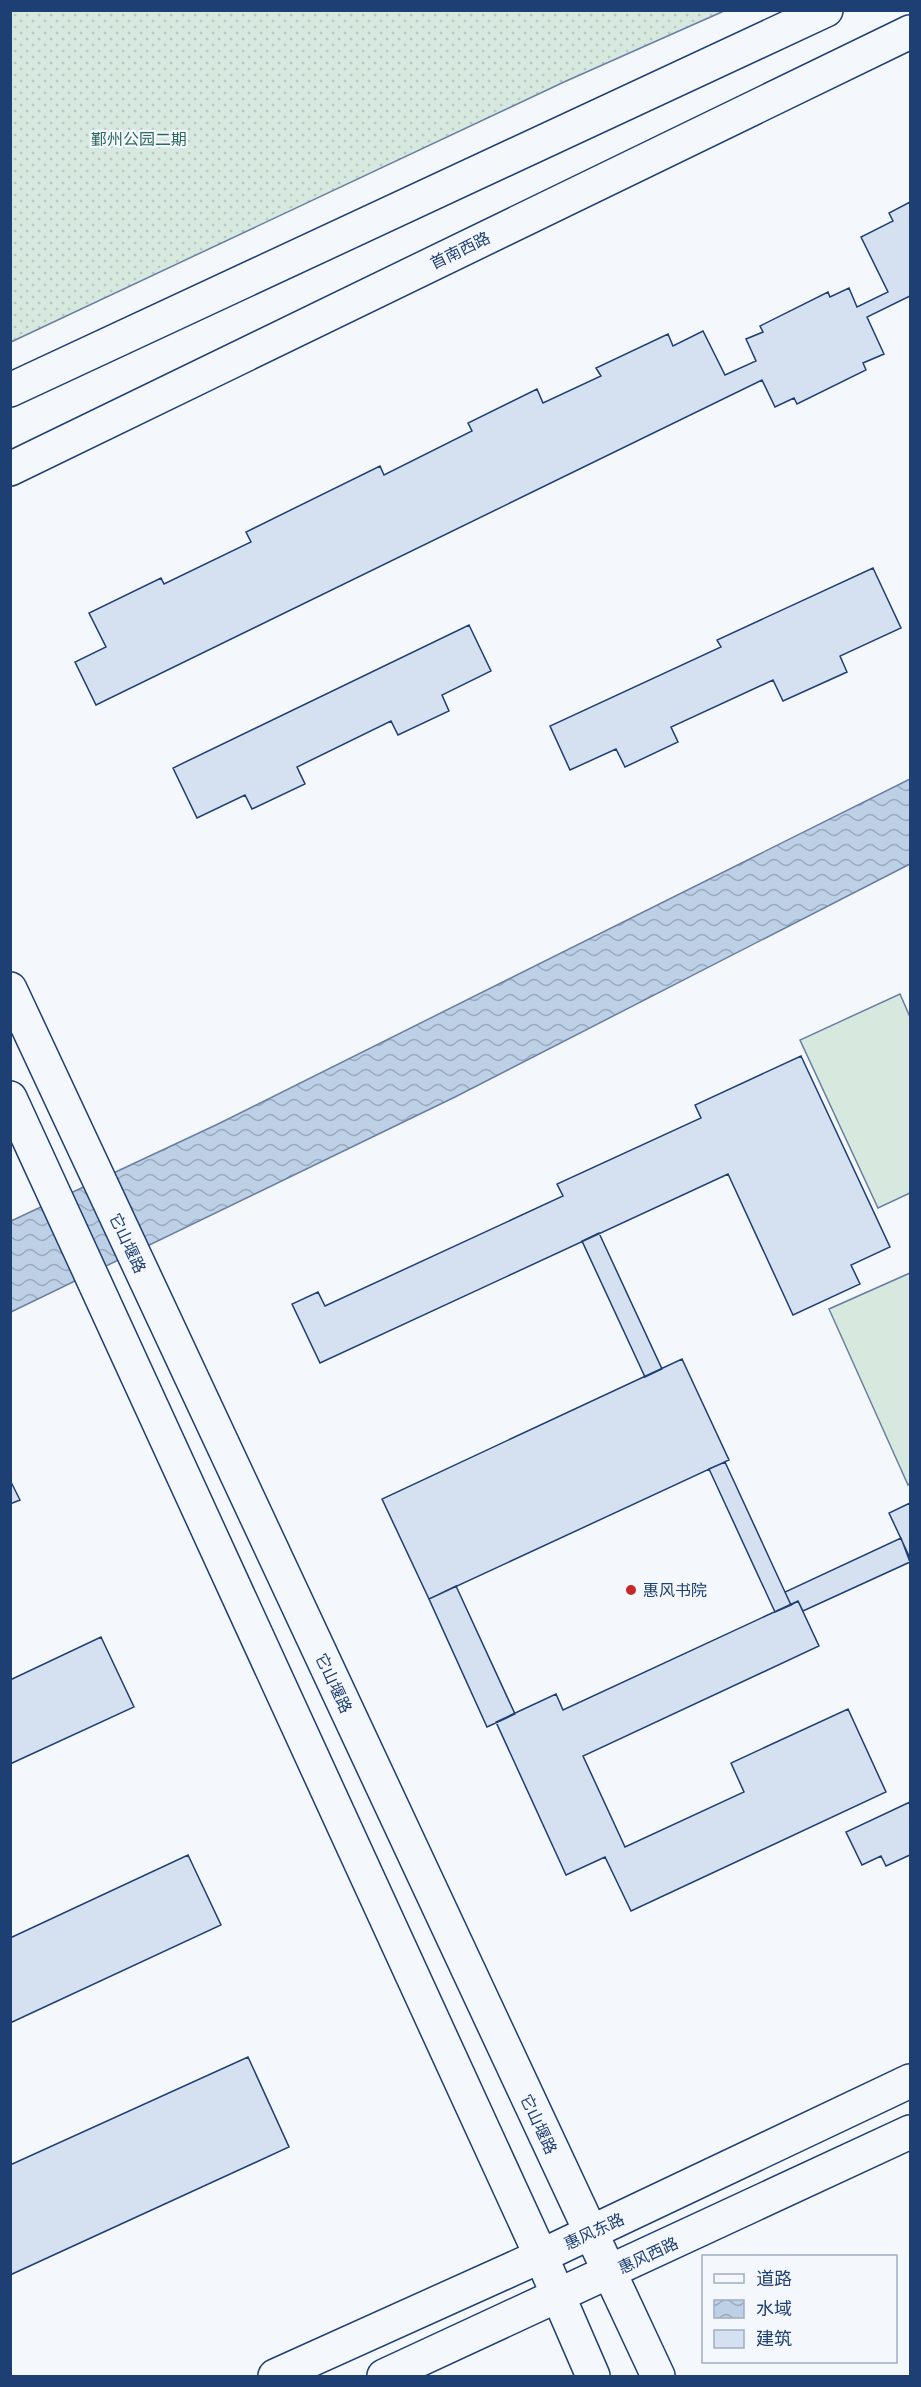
<svg xmlns="http://www.w3.org/2000/svg" width="921" height="2387" font-family="Ubuntu,'Noto Sans SC',sans-serif">
<defs>
<pattern id="grass-dots" width="8" height="8" patternUnits="userSpaceOnUse" patternTransform="scale(1.5)"><rect width="8" height="8" fill="#d7e8df"/><path d="M2 2h.1M6 6h.1" fill="none" stroke="#b8c8c3" stroke-width="1.8" stroke-linecap="round"/></pattern>
<pattern id="water-waves" width="16" height="10" patternUnits="userSpaceOnUse" patternTransform="scale(1.5)"><rect width="16" height="10" fill="#bed0e5"/><path d="M0 5q4-4 8 0t8 0" fill="none" stroke="#9aaabe"/></pattern>
</defs>
<rect width="100%" height="100%" fill="#f4f7fb"/>
<path fill="url(#grass-dots)" stroke="#687fa3" stroke-width="1.5" d="M10,11L11,10L724,11L564,82L11,342Z"/>
<path fill="#d7e8df" stroke="#687fa3" stroke-width="1.5" d="M900,994L910,1017V1193L878,1208L800,1040Z
M910,1273V1483L908,1485L829,1309Z"/>
<path fill="url(#water-waves)" stroke="#687fa3" stroke-width="1.5" d="M910,779V864L455,1097L11,1312V1221L218,1124Z"/>
<path fill="#d5e0f0" stroke="#1d3f73" stroke-width="1.5" d="M910,202V296L867,317L884,354L863,363L866,370L797,404L794,398L775,407L762,380L96,705L75,662L106,647L89,613L161,578L164,584L251,542L246,532L380,466L384,475L472,431L468,423L537,389L543,403L601,376L596,368L668,334L673,346L703,331L725,375L756,361L746,339L763,332L760,326L828,292L830,297L849,288L857,307L888,292L861,237L893,221L889,213Z
M873,568L901,628L840,656L847,672L783,701L773,680L671,727L678,742L625,767L616,749L570,770L550,726L721,647L717,640Z
M469,625L491,671L442,695L449,711L398,735L391,721L297,767L305,784L252,809L245,795L197,818L173,768Z
M801,1056L890,1247L851,1265L860,1284L793,1315L728,1174L320,1363L292,1304L318,1292L325,1306L563,1196L557,1184L701,1118L695,1105Z
M599,1233L662,1369L645,1377L582,1241Z
M682,1359L729,1460L429,1599L382,1499Z
M725,1462L791,1605L775,1612L709,1469Z
M10,1480L20,1500L10,1504Z
M910,1503V1558L889,1513Z
M901,1538L910,1562L803,1611L798,1601L791,1605L785,1592Z
M456,1586L515,1714L487,1727L429,1599Z
M798,1601L819,1646L583,1756L625,1847L744,1792L731,1763L848,1709L886,1792L631,1911L605,1857L566,1875L496,1722L556,1694L563,1710Z
M101,1637L134,1707L10,1764V1680Z
M910,1802V1855L886,1866L881,1856L862,1865L846,1832Z
M188,1855L221,1925L10,2023V1938Z
M248,2057L289,2147L10,2275V2165Z"/>
<g fill="none" stroke-linecap="round" stroke-linejoin="round">
<g stroke="#1d3f73" stroke-width="36">
<path id="tertiary" d="M10,989L658,2376
M10,1098L541,2256L593,2376
M275,2376L541,2256L910,2081
M384,2376L910,2132"/>
</g>
<g stroke="#1d3f73" stroke-width="36">
<path id="secondary" d="M10,390L826,10
M10,469L910,32"/>
</g>
<use href="#tertiary" stroke="#f4f7fb" stroke-width="33"/>
<use href="#secondary" stroke="#f4f7fb" stroke-width="33"/>
</g>
<circle fill="#c62828" stroke="#f4f7fb" stroke-width="2" cx="631" cy="1590" r="6"/>
<g text-anchor="middle" dominant-baseline="central" stroke-width="4.5" stroke-linejoin="round" paint-order="stroke">
<g font-size="16" fill="#2c6c60" stroke="#f4f7fb">
<text x="139" y="139">鄞州公园二期</text>
</g>
<g font-size="16" fill="#1d3f73" stroke="#f4f7fb">
<text transform="translate(460 250) rotate(-26)">首南西路</text>
<text transform="translate(128 1243) rotate(65)">它山堰路</text>
<text transform="translate(334 1683) rotate(65)">它山堰路</text>
<text transform="translate(539 2124) rotate(65)">它山堰路</text>
<text transform="translate(594 2231) rotate(-25)">惠风东路</text>
<text transform="translate(648 2255) rotate(-25)">惠风西路</text>
</g>
<g font-size="16" fill="#1d3f73" stroke="#f4f7fb" text-anchor="start">
<text x="643" y="1590">惠风书院</text>
</g>
</g>
<rect width="921" height="2387" fill="none" stroke="#1d3f73" stroke-width="24"/>
<rect x="702" y="2255" width="195" height="108" fill="#f4f7fb" stroke="#9eadc5" stroke-width="1.5"/>
<rect x="714" y="2274" width="30" height="9" fill="#f4f7fb" stroke="#9eadc5" stroke-width="1.5"/>
<text x="756" y="2285" font-size="18" fill="#1d3f73">道路</text>
<rect x="714" y="2300" width="30" height="18" fill="url(#water-waves)" stroke="#9eadc5" stroke-width="1.5"/>
<text x="756" y="2315" font-size="18" fill="#1d3f73">水域</text>
<rect x="714" y="2330" width="30" height="18" fill="#d5e0f0" stroke="#9eadc5" stroke-width="1.5"/>
<text x="756" y="2345" font-size="18" fill="#1d3f73">建筑</text>
</svg>
